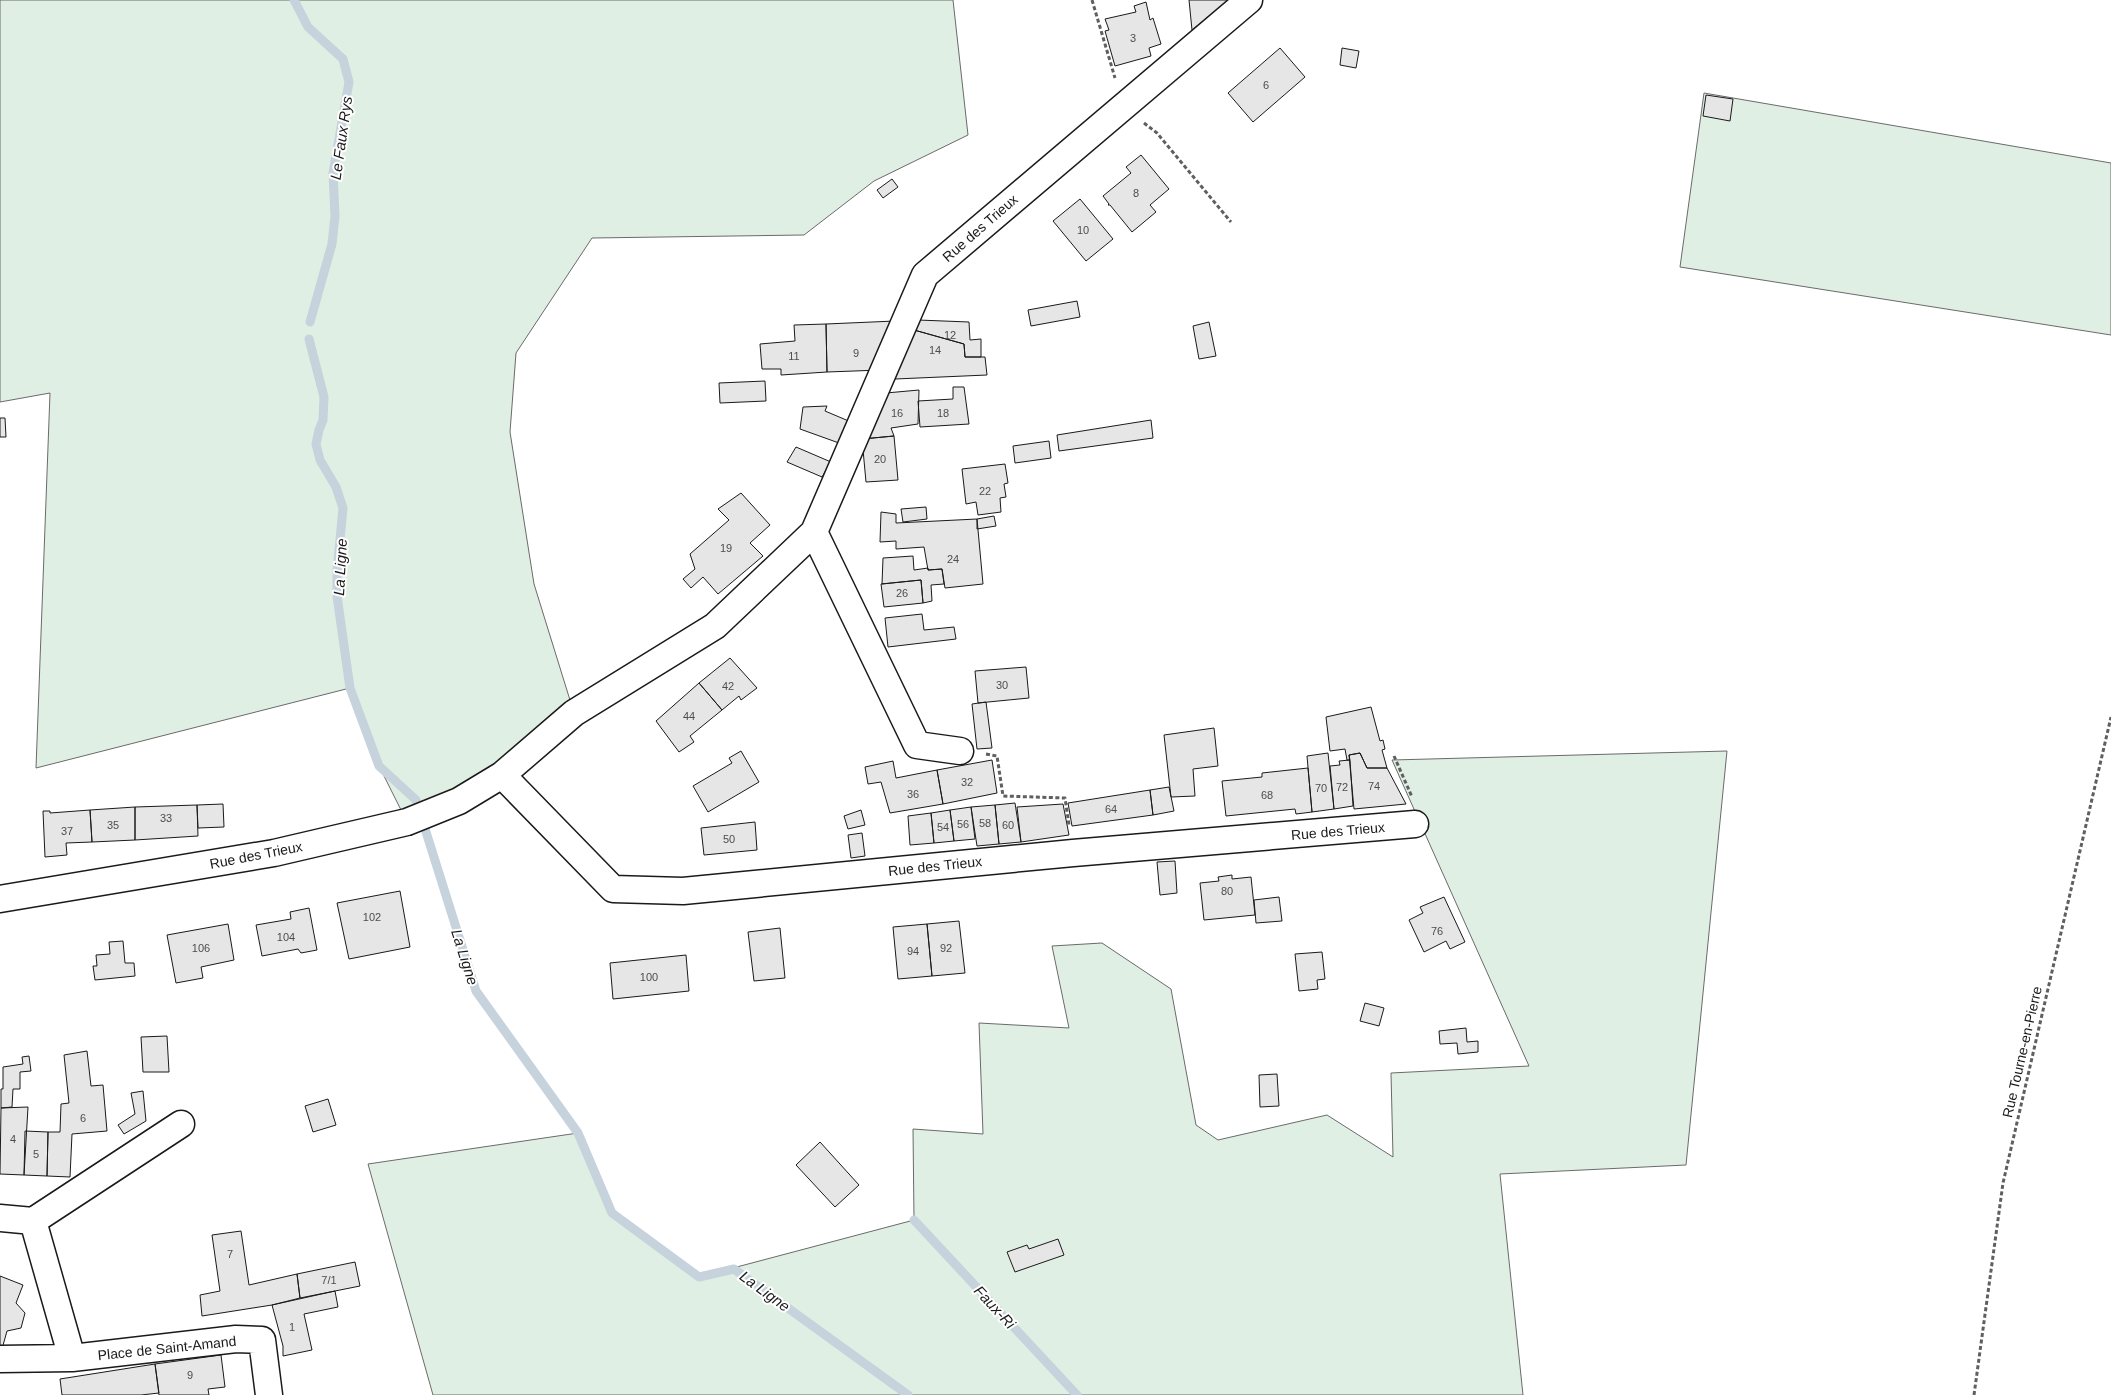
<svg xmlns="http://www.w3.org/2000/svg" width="2111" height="1395" font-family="Arial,sans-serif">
<rect width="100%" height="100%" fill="#fff"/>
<path fill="#e0efe3" stroke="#6a6a6a" d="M0,0H953L968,135L874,181L804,235L592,238L516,353L510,432L534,584L574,713L407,822L379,766L350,688L36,768L50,393L0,402Z
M1704,93L2111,163V335L1680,267Z
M1727,751L1686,1165L1500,1174L1523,1395H433L368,1164L578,1133L612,1213L699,1277L914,1220L913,1129L983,1134L979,1023L1069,1028L1052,946L1102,943L1171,989L1196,1125L1218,1140L1327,1115L1393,1157L1391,1073L1529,1066L1392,760Z"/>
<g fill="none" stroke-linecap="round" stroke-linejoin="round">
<path stroke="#c6d2dc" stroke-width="9" d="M294,0L308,27L343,59L349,82L333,173L335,216L332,244L310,322
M309,339L324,397L323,420L319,430L316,444L320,460L336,487L343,508L337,571V596L350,688L379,766L416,800L476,991L578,1133L612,1213L699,1277L734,1269L908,1395
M914,1220L1077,1395"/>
</g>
<path fill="#e6e6e6" stroke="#1a1a1a" d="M1189,0H1229L1192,30Z
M1146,2L1150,20L1153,18L1161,44L1149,48L1151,56L1115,66L1105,31L1109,30L1105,19L1136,12L1134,6Z
M1280,48L1305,77L1253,122L1228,93Z
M1342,48L1359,51L1356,68L1340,65Z
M1706,95L1733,99L1730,121L1703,116Z
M1141,155L1169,189L1150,205L1156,212L1132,232L1110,205H1108L1109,204L1103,196L1131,173L1126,167Z
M892,179L898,187L883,198L877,190Z
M1080,199L1113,239L1086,261L1053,221Z
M1077,301L1080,317L1031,326L1028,310Z
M918,320L969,322L970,340L981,339V357H965L964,344L914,330Z
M895,321L881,370L827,372L826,324Z
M1209,322L1216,356L1199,359L1193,326Z
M826,324L827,372L781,375V369H762L760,344L795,341L794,325Z
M914,330L964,344L965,357H985L987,375L895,379Z
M765,381L766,401L720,403L719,383Z
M953,387H964L969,424L920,427L918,401L953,399Z
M919,390L918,424L891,428L894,436L862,439L886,393Z
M827,406L825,411L851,422L839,443L800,429L803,407Z
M0,418H5L6,437H0Z
M1151,420L1153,438L1059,451L1057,435Z
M894,436L898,480L866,482L862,439Z
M1049,441L1051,458L1015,463L1013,446Z
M796,447L831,462L822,477L787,462Z
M1005,464L1008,483L1004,484L1006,497L1000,498L1001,512L978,515L976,502L966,504L962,469Z
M741,493L770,525L750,543L763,556L718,594L703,577L691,588L683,579L695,569L690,554L729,520L718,509Z
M926,507L927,519L903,522L901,509Z
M881,512L896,514V523L977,519L983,584L945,588L942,569L928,570L924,547L896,549V541L880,542Z
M994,516L996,526L977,529V519Z
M913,556L914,570L928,568V570L942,569L944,584L931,585L932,601L923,603L921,580L882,584L883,558Z
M921,580L923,603L884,607L881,584Z
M922,614L924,630L954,627L956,639L888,647L885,618Z
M730,658L757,688L741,700L739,696L722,710L699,683Z
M1026,667L1029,698L978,703L975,671Z
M699,683L722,710L690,736L694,742L679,752L656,721Z
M986,702L992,748L977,749L972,704Z
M1371,707L1380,741L1383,740L1385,749L1382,750L1387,768H1367L1360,753L1349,755L1350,760H1347L1345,749L1330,751L1326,717Z
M1214,728L1218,766L1193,769L1195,796L1171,797L1164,735Z
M741,751L759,782L708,812L693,786L732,763L729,758Z
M1328,753L1334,809L1312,812L1307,756Z
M1360,753L1367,768H1387L1406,804L1354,809L1349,755Z
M992,760L997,793L943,804L937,770Z
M1350,760L1353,806L1334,809L1330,766L1340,765L1339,761Z
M893,761L896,778L937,770L943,804L890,813L881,782L868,784L865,767Z
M1308,768L1312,812L1296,814L1295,809L1226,816L1222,781L1262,777V773Z
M1169,787L1174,811L1153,815L1150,790Z
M1150,790L1153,815L1072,826L1068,803Z
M1015,803L1021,842L999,844L995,805Z
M223,804L224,827L198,828L197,805Z
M1063,804L1069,835L1021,842L1017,807Z
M197,805L198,836L135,840V807Z
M995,805L999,844L977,846L971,807Z
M135,807V840L92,842L90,810Z
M971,807L975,839L954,841L950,810Z
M90,810L92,842L66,843L67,855L45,857L43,811H50V813Z
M861,810L865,825L848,829L844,816Z
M950,810L954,841L934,843L931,813Z
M931,813L934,843L910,845L908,816Z
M755,822L757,850L704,855L701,828Z
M862,833L865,856L851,858L848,835Z
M1175,861L1177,893L1160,895L1157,862Z
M1232,875V879L1251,877L1255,915L1204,920L1200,883L1219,881L1218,877Z
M400,891L410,947L349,959L337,903Z
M1279,897L1282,921L1256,923L1254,900Z
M1444,897L1465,942L1450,949L1446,941L1424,952L1409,920L1423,913L1420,907Z
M309,908L317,950L301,953L298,949L262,956L256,925L291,919L290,912Z
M959,921L965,973L932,976L927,924Z
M228,924L234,960L201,967L203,978L176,983L167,935Z
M927,924L932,976L898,979L893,927Z
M780,928L785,978L754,981L748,932Z
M123,941L125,963H134L135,976L95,980L93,966H97L96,955L110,954L109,942Z
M1322,952L1325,979L1317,980L1318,989L1299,991L1295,954Z
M686,955L689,991L613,999L610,963Z
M1365,1003L1384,1008L1379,1026L1360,1021Z
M1466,1028L1467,1042L1478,1041V1052L1458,1054L1457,1043L1440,1044L1439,1031Z
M167,1036L169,1072H143L141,1037Z
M87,1051L91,1086L103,1085L107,1131L72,1134L70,1177L47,1176L48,1132H60L61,1104L69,1103L64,1055Z
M29,1056L31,1071L20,1072V1089H13L12,1107L1,1108V1089H3V1067L23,1064L22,1057Z
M1277,1074L1279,1106L1260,1107L1259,1075Z
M143,1091L146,1121L124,1134L118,1125L135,1114L131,1093Z
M328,1099L336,1125L313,1132L305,1106Z
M28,1107L24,1175L0,1174L1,1108Z
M25,1131L48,1132L47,1176L24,1175Z
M820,1142L859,1185L835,1207L796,1165Z
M241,1231L249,1285L297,1274L300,1298L272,1305L202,1316L200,1295L220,1291L212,1235Z
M1058,1239L1064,1255L1015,1272L1007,1252L1027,1245L1029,1249Z
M355,1262L360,1286L300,1298L297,1274Z
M0,1276L23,1285L16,1303L25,1313L21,1328L7,1331L2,1349L0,1348Z
M335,1291L338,1307L304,1314L312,1350L283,1356V1346L272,1305Z
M221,1355L225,1387L208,1389L209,1395H159L155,1364Z
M155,1364L159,1393L141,1395H62L60,1379Z"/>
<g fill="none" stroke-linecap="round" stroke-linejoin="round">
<g stroke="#1a1a1a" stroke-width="29">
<path id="street" d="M814,532L917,745L960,751
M502,775L613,889L683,891L1073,853L1415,824
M0,899L274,853L407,822L459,801L502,775L574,713L715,626L814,532L925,275L1249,0
M0,1218L33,1221L72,1358L0,1359
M33,1221L181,1124
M72,1358L236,1339L262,1340L269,1395"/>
</g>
<path stroke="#5f5f5f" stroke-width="3" stroke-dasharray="4 2.5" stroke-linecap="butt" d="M1092,0L1115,78
M1144,123L1157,133L1231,222
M986,754L997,756L1003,796L1065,798L1069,825
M1394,756L1412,797
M1974,1395L2003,1183L2111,717"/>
<use href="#street" stroke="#fff" stroke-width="26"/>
</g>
<g text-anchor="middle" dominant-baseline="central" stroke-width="4" stroke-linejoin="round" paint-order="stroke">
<g font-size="11" fill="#4d4d4d">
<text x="1133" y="38">3</text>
<text x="1266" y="85">6</text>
<text x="1136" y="193">8</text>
<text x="1083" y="230">10</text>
<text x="950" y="335">12</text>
<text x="935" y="350">14</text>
<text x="856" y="353">9</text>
<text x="794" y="356">11</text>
<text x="897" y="413">16</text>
<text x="943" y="413">18</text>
<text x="880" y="459">20</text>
<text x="985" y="491">22</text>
<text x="726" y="548">19</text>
<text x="953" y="559">24</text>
<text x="902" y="593">26</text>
<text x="1002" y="685">30</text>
<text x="728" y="686">42</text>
<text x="689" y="716">44</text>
<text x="967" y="782">32</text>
<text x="1374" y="786">74</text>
<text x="1342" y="787">72</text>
<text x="1321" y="788">70</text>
<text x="913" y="794">36</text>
<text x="1267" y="795">68</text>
<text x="1111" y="809">64</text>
<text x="166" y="818">33</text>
<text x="985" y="823">58</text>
<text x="963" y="824">56</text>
<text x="113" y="825">35</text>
<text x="1008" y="825">60</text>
<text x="943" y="827">54</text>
<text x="67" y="831">37</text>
<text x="729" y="839">50</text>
<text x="1227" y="891">80</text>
<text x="372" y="917">102</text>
<text x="1437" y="931">76</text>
<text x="286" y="937">104</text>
<text x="201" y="948">106</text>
<text x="946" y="948">92</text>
<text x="913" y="951">94</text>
<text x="649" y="977">100</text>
<text x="83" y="1118">6</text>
<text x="13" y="1139">4</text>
<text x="36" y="1154">5</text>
<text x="230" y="1254">7</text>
<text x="329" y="1280">7/1</text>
<text x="292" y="1327">1</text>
<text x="190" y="1375">9</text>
</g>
<g font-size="14" fill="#1a1a1a" stroke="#fff">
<text transform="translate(980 228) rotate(-41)">Rue des Trieux</text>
<text transform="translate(1338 831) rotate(-5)">Rue des Trieux</text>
<text transform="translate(256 855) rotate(-11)">Rue des Trieux</text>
<text transform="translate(935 866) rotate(-6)">Rue des Trieux</text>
<text transform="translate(2022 1052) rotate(-77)">Rue Tourne-en-Pierre</text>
<text transform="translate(167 1348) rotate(-6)">Place de Saint-Amand</text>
</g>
<g font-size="15" font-style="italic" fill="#1a1a1a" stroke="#fff">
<text transform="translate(341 138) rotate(-82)">Le Faux Rys</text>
<text transform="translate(340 567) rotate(-87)">La Ligne</text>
<text transform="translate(465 957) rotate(72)">La Ligne</text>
<text transform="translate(765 1291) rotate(36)">La Ligne</text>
<text transform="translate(995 1307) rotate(47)">Faux-Ri</text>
</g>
</g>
</svg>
